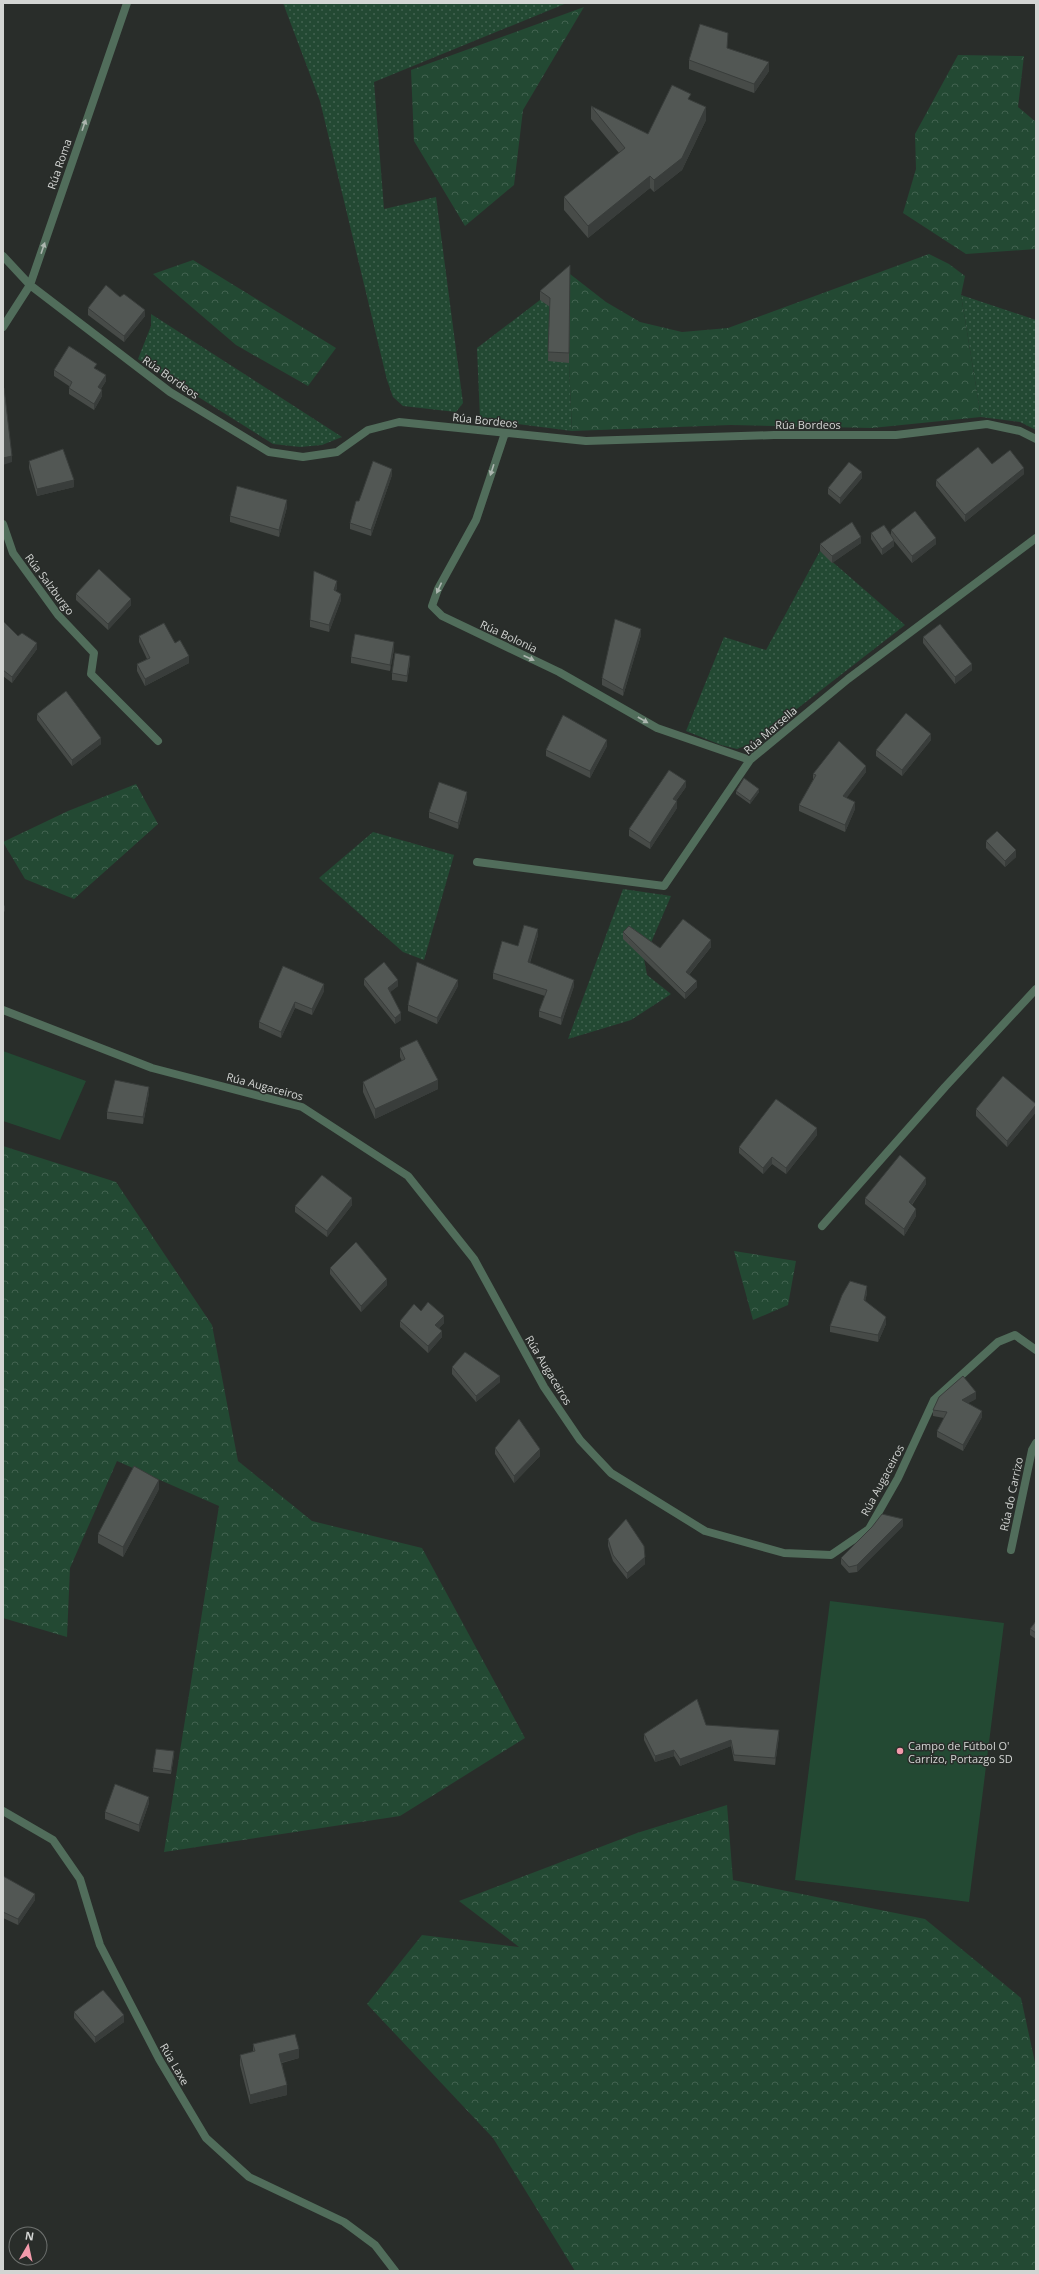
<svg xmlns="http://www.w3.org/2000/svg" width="1039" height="2274" font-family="'Open Sans',sans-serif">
<defs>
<pattern id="grass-dots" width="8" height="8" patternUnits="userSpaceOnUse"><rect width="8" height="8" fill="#234933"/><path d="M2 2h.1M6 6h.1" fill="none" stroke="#426250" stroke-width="1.8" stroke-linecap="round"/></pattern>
<pattern id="forest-crowns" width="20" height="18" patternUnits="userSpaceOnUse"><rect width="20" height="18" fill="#234933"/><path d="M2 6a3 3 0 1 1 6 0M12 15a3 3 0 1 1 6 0" fill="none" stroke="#426250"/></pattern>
</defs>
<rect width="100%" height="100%" fill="#292d2a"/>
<path fill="url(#grass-dots)" d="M283,3H567L374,82L384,209L436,197L463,403L456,412L403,406L393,397L387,380L320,101Z
M570,274L569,363L572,431L480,419L477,348L540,300Z
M961,295L1036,320V430L1020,422L981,417Z
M151,314L342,437L322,445L300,447L273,444L138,359L151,326Z
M820,551L905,625L753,743L737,749L721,745L686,731L724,637L766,650Z
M373,832L454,855L424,960L403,952L319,878Z
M623,889L671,896L644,959L647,975L671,994L631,1020L568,1039Z"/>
<path fill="url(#forest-crowns)" d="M584,7L523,110L514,185L465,226L414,141L411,70Z
M958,55L1024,56L1018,107L1036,122V249L966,254L903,213L916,169L915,134Z
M929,254L949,264L965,276L961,295L981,417L872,428L731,425L572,431L569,363L570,274L606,302L640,322L682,332L728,328Z
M193,260L336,348L308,386L236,345L153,274Z
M136,784L158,824L74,899L25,879L3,842L68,811Z
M3,1146L116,1182L212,1325L238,1461L312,1521L422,1548L525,1738L400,1816L164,1852L219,1506L117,1461L70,1568L67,1637L3,1618Z
M734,1251L796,1261L788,1305L753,1320Z
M727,1805L733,1880L925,1919L1021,1998L1036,2067V2271H575L493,2138L367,2004L422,1935L519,1947L459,1901L637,1833Z"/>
<path fill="#234933" d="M3,1051L86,1081L60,1140L3,1121Z
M830,1601L1004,1623L969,1902L795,1880Z"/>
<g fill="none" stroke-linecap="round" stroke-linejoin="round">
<path stroke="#516d5b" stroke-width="8" d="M3,256L30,285L170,392L269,452L303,457L337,452L368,430L399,422L586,441L774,435H896L987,424L1020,431L1036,439
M3,327L30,285L127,3
M505,433L476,520L438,589L432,606L442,616L559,672L657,728L750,760
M3,524L13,553L58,615L94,653L91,674L158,741
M477,862L664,886L750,760L848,679L1036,538
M3,1010L152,1068L302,1107L408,1176L474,1259L544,1387L580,1440L611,1473L705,1531L784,1553L831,1555L869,1529L898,1478L934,1400L998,1342L1015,1335L1036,1350
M822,1226L945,1087L1036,989
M1011,1550L1032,1450L1036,1443
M3,1811L53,1840L80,1879L100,1945L159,2059L206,2138L249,2177L344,2222L375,2245L395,2271"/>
</g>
<path fill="#474b48" d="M727,48L769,71L754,93L689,69V60Z
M691,100L706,120L682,170L654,192L650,188L588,238L564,210V197L619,153L591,119V106L648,134Z
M570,265L569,363L548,361L550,307L540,300V291Z
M88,308L145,316L124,342L88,315Z
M97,369L106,381L101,389L102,396L94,410L69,394V386L54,376V370Z
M29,461L74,487L37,496L29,468Z
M1024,474L965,522L936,486V480Z
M392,475L371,536L350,529V523L359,501Z
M862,478L840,504L828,494V488Z
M287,507L279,537L230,522V516Z
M891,530L936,544L912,563L894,541V546L882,555L871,539V533L891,535Z
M861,543L832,563L820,551V544Z
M337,587L336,591L341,600L329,632L310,627V620Z
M76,594L131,605L108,630L76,600Z
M3,621L18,636L37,649L12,683L3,676Z
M641,635L623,696L602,685V678Z
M139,636L175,643L189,663L145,686L137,671V664L147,659L139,642Z
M923,637L972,670L955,684L923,643Z
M394,649L390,671L351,663V657Z
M410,662L407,682L392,680V673Z
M37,714L101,744L72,766L37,720Z
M931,740L902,776L876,756V750Z
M607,746L590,778L546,756V750Z
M866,772L846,798L855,809L845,832L799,811V805L813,780V774Z
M686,787L676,801L677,808L650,849L629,836V829Z
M736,791L759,792L750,804L736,794Z
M467,798L458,829L429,818V812Z
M986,841L1016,857L1005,867L986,848Z
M623,932L660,948L711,947L689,975L697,987L685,999L623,939Z
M538,935L530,963L574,986L561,1025L539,1017V1011L545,996L493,979V973L518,946Z
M283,966L324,991L312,1015L295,1008L281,1038L259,1028V1022Z
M364,979L398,986L390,992L401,1020L395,1024L364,985Z
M458,986L437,1024L408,1011V1005Z
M400,1048L438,1089L375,1119L363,1092V1082L402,1061L400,1057Z
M149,1093L143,1124L107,1119V1112Z
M1036,1104V1112L1007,1147L976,1116V1109Z
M817,1135L786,1174L772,1164L763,1174L739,1153V1147Z
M926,1184L912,1205L916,1216L904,1236L865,1204V1198Z
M352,1205L327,1237L295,1212V1206Z
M330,1268L387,1285L361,1312L330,1274Z
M867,1293L865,1301L886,1324L878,1342L830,1332V1326Z
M421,1311L444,1323L439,1328L442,1337L428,1353L400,1327V1321Z
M452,1367L500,1382L476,1402L452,1374Z
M976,1399L968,1403L982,1417L963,1451L937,1437V1431L944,1418L933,1416V1410Z
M495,1448L540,1456L514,1483L495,1454Z
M159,1489L123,1557L98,1543V1534Z
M903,1526L857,1572L849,1573L841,1564V1558Z
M608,1539L645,1564L627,1579L613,1561L608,1546Z
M1036,1621V1639L1030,1635V1629Z
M706,1725L779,1736L775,1765L734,1761L731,1746L680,1766L674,1756L655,1762L644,1740V1734Z
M174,1755L171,1774L153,1772V1768Z
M149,1803L139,1832L105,1819V1812Z
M3,1876L35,1900L18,1925L3,1918Z
M74,2012L124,2022L95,2043L74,2018Z
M253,2044L299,2058L282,2063L287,2095L250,2104L240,2065V2055L253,2052Z"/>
<path fill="#393d3b" d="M769,62V71L754,93V84Z
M706,107V120L682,170L654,192V180Z
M650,176V188L588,238V226Z
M145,310V316L124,342V336Z
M106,375V381L98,393V387Z
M102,390V396L94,410V404Z
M12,456V462L3,465V458Z
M1024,468V474L965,522V515Z
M392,469V475L371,536V530Z
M862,472V478L840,504V498Z
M74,480V487L37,496V489Z
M287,500V507L279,537V530Z
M861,537V543L832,563V556Z
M936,538V544L912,563V556Z
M894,540V546L882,555V549Z
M337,581V587L334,597V590Z
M341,594V600L329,632V625Z
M131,599V605L108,630V624Z
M641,629V635L623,696V690Z
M394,642V649L390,671V665Z
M37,643V649L12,683V677Z
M189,656V663L145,686V679Z
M410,656V662L407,682V676Z
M972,664V670L955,684V677Z
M931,734V740L902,776V770Z
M101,738V744L72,766V760Z
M607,740V746L590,778V771Z
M866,766V772L843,803V796Z
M686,781V787L673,805V799Z
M759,789V792L750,804V801Z
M467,792V798L458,829V823Z
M677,801V808L650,849V843Z
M855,802V809L845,832V825Z
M1016,850V857L1005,867V861Z
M5,905V911L3,913V907Z
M538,929V935L528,968V962Z
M711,940V947L686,978V972Z
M398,980V986L388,994V988Z
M458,980V986L437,1024V1018Z
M574,980V986L561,1025V1018Z
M697,981V987L685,999V993Z
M324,984V991L312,1015V1009Z
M295,1002V1008L281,1038V1032Z
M401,1013V1020L395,1024V1018Z
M438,1080V1089L375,1119V1109Z
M149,1087V1093L143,1124V1117Z
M1036,1105V1112L1007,1147V1141Z
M817,1128V1135L786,1174V1168Z
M772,1157V1164L763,1174V1168Z
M926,1178V1184L909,1208V1202Z
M352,1198V1205L327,1237V1231Z
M916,1209V1216L904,1236V1229Z
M387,1279V1285L361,1312V1306Z
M867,1286V1293L864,1307V1300Z
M444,1316V1323L435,1331V1325Z
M886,1317V1324L878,1342V1335Z
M442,1331V1337L428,1353V1346Z
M500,1376V1382L476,1402V1396Z
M976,1392V1399L962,1406V1400Z
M982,1411V1417L963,1451V1445Z
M540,1449V1456L514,1483V1476Z
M159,1480V1489L123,1557V1547Z
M903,1519V1526L857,1572V1565Z
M645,1557V1564L627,1579V1573Z
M779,1730V1736L775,1765V1758Z
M731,1740V1746L680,1766V1759Z
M674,1750V1756L655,1762V1756Z
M149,1797V1803L139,1832V1825Z
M35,1894V1900L18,1925V1919Z
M124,2015V2022L95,2043V2037Z
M299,2049V2058L279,2063V2054Z
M287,2085V2095L250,2104V2095Z"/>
<path fill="#525754" stroke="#393d3b" d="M700,24L728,33L727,48L769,62L754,84L689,60Z
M672,85L691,94L688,99L706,107L682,158L654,180L650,176L588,226L564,197L625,148L591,106L648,134Z
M570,265L569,353L548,352L550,298L540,291Z
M106,285L120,297L124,294L145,310L124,336L88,308Z
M69,346L97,364L94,368L106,375L98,387L102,390L94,404L69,388L72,382L54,370Z
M3,388H4L12,456L3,458Z
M978,447L992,464L1010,450L1024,468L965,515L936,480Z
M63,449L74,480L37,489L29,461Z
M373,461L392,469L371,530L350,523L356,501H359Z
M849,462L862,472L840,498L828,488Z
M237,486L287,500L279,530L230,516Z
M915,511L936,538L912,556L891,530Z
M852,522L861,537L832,556L820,544Z
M884,525L894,540L882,549L871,533Z
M99,569L131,599L108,624L76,594Z
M314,571L337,581L334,590L341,594L329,625L310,620Z
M615,619L641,629L623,690L602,678Z
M3,621L18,636L22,633L37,643L12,677L3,670Z
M164,623L175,643L180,640L189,656L145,679L137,664L150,658L139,636Z
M940,624L972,664L955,677L923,637Z
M355,634L394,642L390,665L351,657Z
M395,653L410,656L407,676L392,673Z
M66,691L101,738L72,760L37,714Z
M906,713L931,734L902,770L876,750Z
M563,715L607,740L590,771L546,750Z
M839,741L866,766L843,796L855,802L845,825L799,805L816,775L813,774Z
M669,770L686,781L673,799L677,801L650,843L629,829Z
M744,778L759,789L750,801L736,791Z
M439,782L467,792L458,823L429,812Z
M997,831L1016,850L1005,861L986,841Z
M683,919L711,940L686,972L697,981L685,993L623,932L629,926L660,948Z
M524,925L538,929L528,962L574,980L561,1018L539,1011L547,990L493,973L502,941L518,946Z
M384,962L398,980L388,988L401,1013L395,1018L364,979Z
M417,962L458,980L437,1018L408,1005Z
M283,966L324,984L312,1009L295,1002L281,1032L259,1022Z
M417,1040L438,1080L375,1109L363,1082L405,1059L400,1048Z
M1003,1076L1036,1104V1105L1007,1141L976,1109Z
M115,1080L149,1087L143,1117L107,1112Z
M776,1099L817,1128L786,1168L772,1157L763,1168L739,1147Z
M900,1155L926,1178L909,1202L916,1209L904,1229L865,1198Z
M322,1175L352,1198L327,1231L295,1206Z
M356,1242L387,1279L361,1306L330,1268Z
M850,1281L867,1286L864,1300L886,1317L878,1335L830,1326L842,1295Z
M428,1302L444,1316L435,1325L442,1331L428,1346L400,1321L414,1304L421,1311Z
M465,1352L500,1376L476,1396L452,1367Z
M963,1376L976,1392L962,1400L982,1411L963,1445L937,1431L947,1412L933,1410L939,1397Z
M519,1419L540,1449L514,1476L495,1448Z
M134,1466L159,1480L123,1547L98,1534Z
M882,1514L903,1519L857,1565L849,1567L841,1558L872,1527Z
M626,1519L644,1546L645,1557L627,1573L613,1555L608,1539Z
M1036,1621V1633L1030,1629Z
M697,1699L706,1725L779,1730L775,1758L734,1755L731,1740L680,1759L674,1750L655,1756L644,1734Z
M156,1749L174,1751L171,1771L153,1768Z
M115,1784L149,1797L139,1825L105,1812Z
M3,1876L35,1894L18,1919L3,1912Z
M103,1990L124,2015L95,2037L74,2012Z
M295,2034L299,2049L279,2054L287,2085L250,2095L240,2055L255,2051L253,2044Z"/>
<defs><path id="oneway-solid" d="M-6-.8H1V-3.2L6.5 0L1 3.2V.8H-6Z"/></defs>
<g fill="#acb6af">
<use href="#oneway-solid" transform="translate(84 125) rotate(-71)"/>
<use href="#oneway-solid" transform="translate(43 248) rotate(-71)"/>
<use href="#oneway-solid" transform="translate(492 470) rotate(108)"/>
<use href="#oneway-solid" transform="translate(439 588) rotate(115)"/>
<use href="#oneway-solid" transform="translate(529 658) rotate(25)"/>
<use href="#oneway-solid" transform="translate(643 720) rotate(30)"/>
</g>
<circle fill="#f39aab" stroke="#292d2a" stroke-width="1.5" cx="900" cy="1751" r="4"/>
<g text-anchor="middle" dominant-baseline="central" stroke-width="3" stroke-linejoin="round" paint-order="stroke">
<g font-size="11" fill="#d3d5d3" stroke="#292d2a">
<text transform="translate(59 164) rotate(-71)">Rúa Roma</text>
<text transform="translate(171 377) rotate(35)">Rúa Bordeos</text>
<text transform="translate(485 420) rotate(6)">Rúa Bordeos</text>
<text x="808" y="424">Rúa Bordeos</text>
<text transform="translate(50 584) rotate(53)">Rúa Salzburgo</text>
<text transform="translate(509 636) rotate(25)">Rúa Bolonia</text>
<text transform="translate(770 730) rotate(-41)">Rúa Marsella</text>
<text transform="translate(265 1086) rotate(15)">Rúa Augaceiros</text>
<text transform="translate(549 1370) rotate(59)">Rúa Augaceiros</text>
<text transform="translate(882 1480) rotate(-62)">Rúa Augaceiros</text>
<text transform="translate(1011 1494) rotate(-78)">Rúa do Carrizo</text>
<text transform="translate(175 2064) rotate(60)">Rúa Laxe</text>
</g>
<g font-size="11" fill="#d3d5d3" stroke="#292d2a" text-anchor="start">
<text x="908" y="1745">Campo de Fútbol O'<tspan x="908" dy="13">Carrizo, Portazgo SD</tspan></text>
</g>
</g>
<rect width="1039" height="2274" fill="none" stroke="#d3d5d3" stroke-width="8"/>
<g transform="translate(28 2246) rotate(9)"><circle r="19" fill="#292d2a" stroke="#6d706e"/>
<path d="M0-3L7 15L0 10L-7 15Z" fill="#f39aab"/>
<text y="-6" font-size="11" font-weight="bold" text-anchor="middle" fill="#d3d5d3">N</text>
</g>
</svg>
